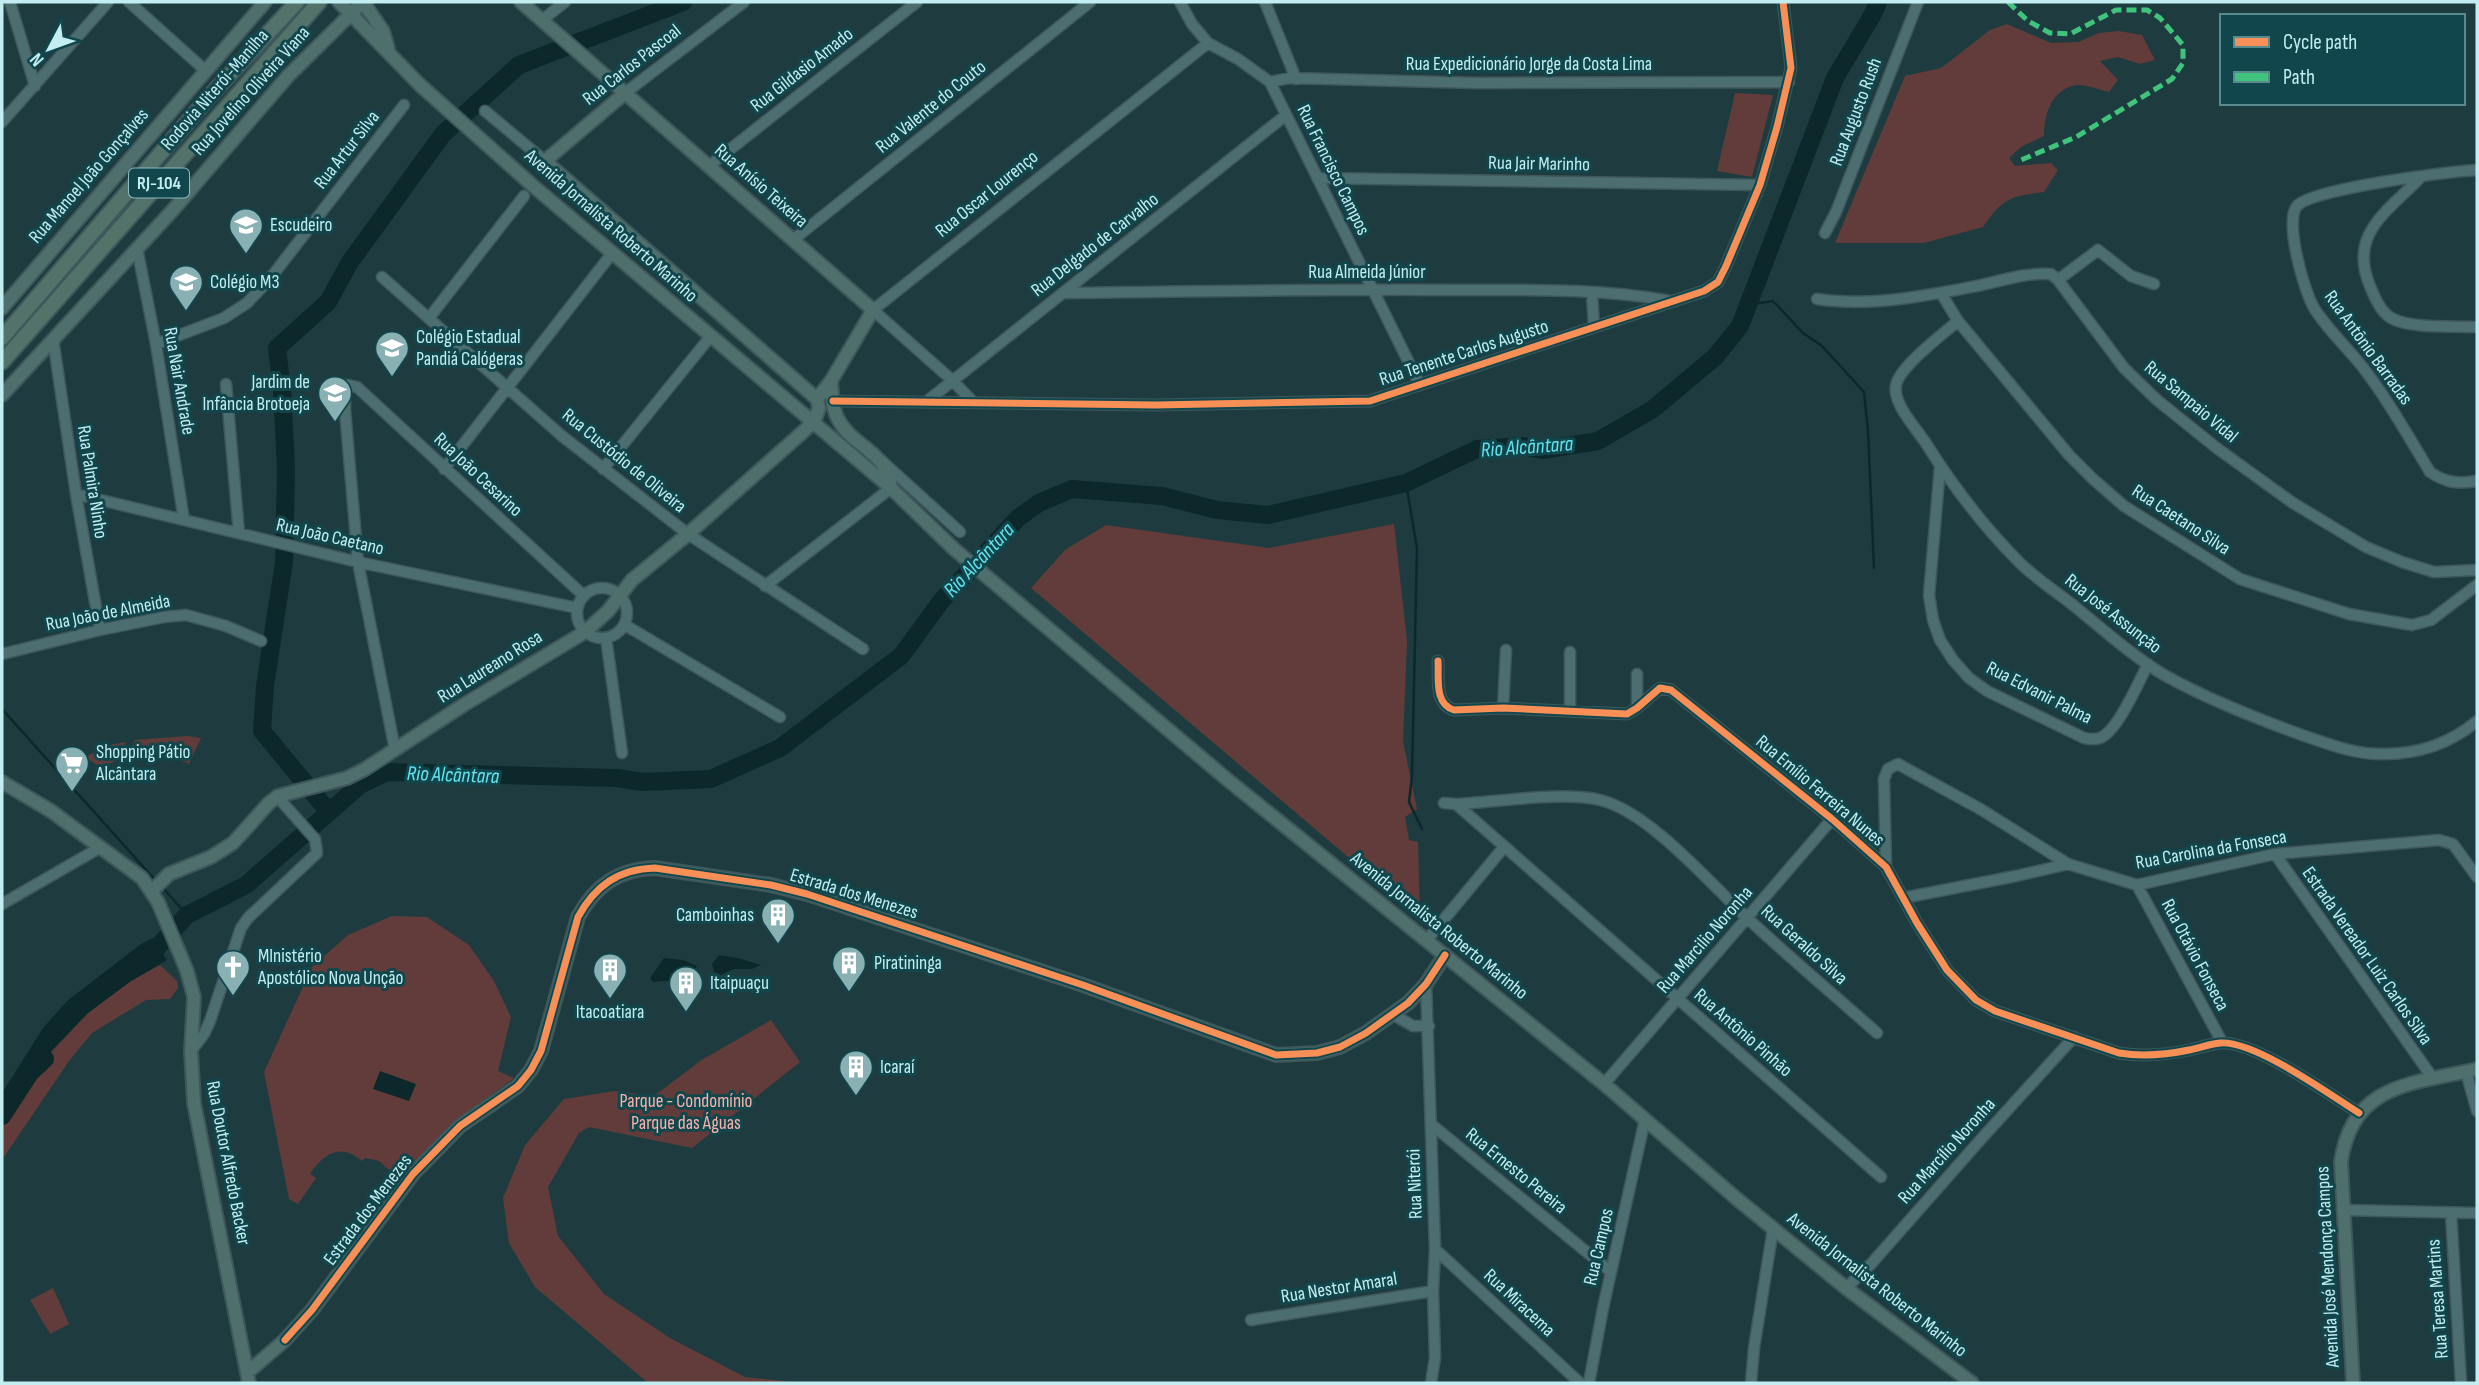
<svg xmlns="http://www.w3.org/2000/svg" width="2479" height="1385" font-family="'Sofia Sans Condensed',sans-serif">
<rect width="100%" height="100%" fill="#1e3c3f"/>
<path fill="#613c3a" d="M2007,24L2051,43L2079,42L2099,33L2119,31L2142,35L2155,60L2140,64L2118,57L2100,61L2118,80L2109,92C2100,90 2085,84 2076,85C2051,90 2044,115 2044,136L2021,147L2009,158L2015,166L2051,163L2058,170L2044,192C2011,196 2003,198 1983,227L1924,243H1835L1905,76L1941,68L1990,30Z
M1735,93L1773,95L1752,177L1717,171Z
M1394,524L1407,641L1403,741L1417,809L1405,817L1409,840L1418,842L1420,918L1031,588L1065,550L1106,525L1269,548Z
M187,736L201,738L189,764C170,755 151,746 130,753L135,740Z
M125,742C125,758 113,766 97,765L85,757L110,745Z
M392,916L427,917L469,945L494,981L511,1017L498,1071L514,1078L449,1126L416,1161L413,1159L397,1177L379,1161L365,1158L362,1161C340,1142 323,1154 310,1174L316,1178L298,1204L289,1199L264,1072L312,967L348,935Z
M160,965L177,981L178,988L170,999L146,1000L92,1033L69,1061L4,1157L2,1155V1118L39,1065L88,1013L131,981Z
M771,1020L800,1062L692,1148L589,1127L579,1133L548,1187L558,1236L604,1294L670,1338L745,1377L803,1383H648L535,1287L509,1243L503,1198L525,1145L564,1099L615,1091L654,1096L700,1061Z
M53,1288L69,1324L50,1334L30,1300Z"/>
<path fill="#0d282a" d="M153,938L167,960L131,981L88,1013L30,1073L2,1116V1093L43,1028L67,1001L141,944Z
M719,955L738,958L761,965L752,969H734L721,975L714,972L712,964Z
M664,958L683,960L697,966L689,979L653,982L650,978Z
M380,1071L416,1084L409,1101L373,1089Z"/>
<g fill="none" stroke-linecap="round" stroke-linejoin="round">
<path stroke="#0d282a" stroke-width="2.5" d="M1748,305L1773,301L1803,333L1822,346L1864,392L1868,431L1874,568
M1406,483L1417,548L1412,776L1409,802L1422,829
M2,709L156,881
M163,888L187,915"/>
<path stroke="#0d282a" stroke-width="18" d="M328,811L262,731L265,686L284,562L286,469L282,389L277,348L328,302L350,262L443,134L519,65L683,2
M142,964L187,915L246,885L360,785L387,772L617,778L643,782L711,779L780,748L901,656L942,600L1018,518L1039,503L1072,489L1162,496L1217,510L1268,515L1406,483L1477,449L1523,446L1542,450L1598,441L1653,409L1715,357L1740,326L1835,78L1873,14L1878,2
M2,1116L30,1073L45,1059"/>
<g stroke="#3f575a" stroke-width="13">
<path id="minor" d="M10,2L35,86
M129,2L206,71
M1180,2L1192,24L1208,43L1238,59L1270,82L1420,385
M1265,2L1296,79
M542,20L565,2
M1270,82L1289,78L1478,83L1789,82
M625,93L744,2
M485,111L545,161
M2,122L108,2
M709,166L917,2
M2477,170C2451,171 2310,189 2297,206C2284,221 2304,291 2314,308C2327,329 2346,346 2361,365C2387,398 2408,436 2430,472C2446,483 2458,484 2477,481
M1317,178L1760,185
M2420,178C2387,212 2348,234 2370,286C2375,298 2380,311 2391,318C2411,329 2454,326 2477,327
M1825,233L1836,212L1918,2
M793,240L1090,2
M137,248L156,344L184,520
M382,277L562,436L688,534L863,649
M2058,280L2098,250L2131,276L2154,284
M1063,293C1193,291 1323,289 1452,290C1524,290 1599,288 1670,301
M1592,293L1594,327
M1941,293L1958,321L2069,455L2093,479L2124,506L2240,579L2349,614L2412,625L2431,620L2477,585
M1817,299C1870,307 1925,296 1977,286C2000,281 2027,272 2051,274L2058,280L2124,368L2157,400L2218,449L2293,503L2366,547L2402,562L2434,572L2477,570
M429,318L524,196
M1958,321C1943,334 1900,366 1896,385C1892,404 1918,430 1927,445C1953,486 1984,527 2019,562C2035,578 2055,591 2073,605C2100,627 2136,659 2166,676C2209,700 2255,718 2302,735C2328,744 2356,755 2384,754C2419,754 2451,743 2477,721
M53,339L76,494L100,630
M156,344L224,318L247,303L269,280L404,105
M226,384L239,533
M833,401L1156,405L1370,401L1704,291L1718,282L1726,266L1760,185L1777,127L1791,68L1783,2
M926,402L1286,115
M973,402L953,381L873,310L1208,43
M883,462L960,532
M1940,467L1929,595L1933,620L1940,640L1953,660L1969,678L1987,691L2084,738C2089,739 2095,740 2100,738C2118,731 2139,681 2148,664
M444,469L613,252
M603,469L710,337
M76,494L358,562L577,608
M765,586L891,488
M577 613a25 25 0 1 1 50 0a25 25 0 1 1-50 0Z
M625,625L780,717
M606,638L622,753
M1570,652V711
M2,654L100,630L164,617L186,615L226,626L261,641
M1438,661C1439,678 1434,704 1454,710L1503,708L1627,714L1637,708L1660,688L1671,690L1832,819L1886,867L1917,923L1947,970L1976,1000L1995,1011L2119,1053C2143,1057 2165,1055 2189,1050C2199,1048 2210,1044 2220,1043C2254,1040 2329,1094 2359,1113
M1637,674V708
M1503,708L1506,650
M395,750L358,562L345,410V393L348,385L357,387L583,595
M1444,803L1456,804C1496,802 1564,791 1600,800C1649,812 1708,881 1745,916C1788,956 1833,994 1877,1033
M1456,804L1881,1177
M2275,854L2432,1077
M1886,867L1884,779L1888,769L1898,764L1982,810L2068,864
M2137,885L2222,1042
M1903,898L2016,876L2068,864L2137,885L2275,854L2439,840L2453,844L2477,877
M2,904L101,847
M1426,941L1504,847
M1426,984L1435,1249L1433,1291L1435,1358L1431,1383
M1394,1015L1413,1026H1429
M191,1051L204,1034L210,1021L241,928L248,918L317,853L315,839L282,802
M2466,1072L2477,1111
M1604,1084L1832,819
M1431,1124L1611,1272
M2342,1210L2477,1213
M2451,1213L2461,1383
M1435,1249L1580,1383
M1846,1288L1871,1264L1982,1138L2074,1037
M1251,1320L1433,1291
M1589,1383L1603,1308L1645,1119
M1751,1383L1754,1348L1773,1229"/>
</g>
<g stroke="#3f575a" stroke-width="16">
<path id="major" d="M339,2L420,85L532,185L891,488L954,549L1229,781L1604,1084L1737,1199L1846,1288L1972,1383
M363,2L383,31L388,48
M521,2L873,310L831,381L817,399
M2,308L265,2
M831,381C832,393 832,408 838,419C852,447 889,452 891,488
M2,395L172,211L288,76L363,2
M2,782L51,811L142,878L158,902L187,971L194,997L191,1051L194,1103L249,1383
M152,891L169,874L211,857L233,843L269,803L278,796L347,778L365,769L465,704L585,632L608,611L632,580L688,534L814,422L819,408L817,399L545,161L625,93
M248,1372L285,1340L312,1310L413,1174L460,1126L518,1086L531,1070L541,1051L578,917C595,886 618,869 655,868L771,885L807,894L1083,985L1276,1055L1317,1053L1340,1047L1366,1033L1408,1003L1426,984L1445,955
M2353,1383L2341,1162C2352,1082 2415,1084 2477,1069"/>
</g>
<g stroke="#3f575a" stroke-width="18">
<path id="highway" d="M2,338L209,97L297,2
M2,362L319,2"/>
</g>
<use href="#minor" stroke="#4c6e71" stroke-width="10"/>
<use href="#major" stroke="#4e6f6c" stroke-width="12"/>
<use href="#highway" stroke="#52726a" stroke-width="14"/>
<path stroke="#40c37c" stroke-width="5" stroke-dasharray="10 5" stroke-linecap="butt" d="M2008,2L2028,21L2050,33L2070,34L2116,10H2147L2160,18L2183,45V63L2172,79L2076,137L2021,160"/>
<g stroke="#11474c" stroke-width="11">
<path id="cycleway" d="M833,401L1156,405L1370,401L1704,291L1718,282L1726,266L1760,185L1777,127L1791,68L1783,2
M1438,661C1439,678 1434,704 1454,710L1503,708L1627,714L1637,708L1660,688L1671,690L1832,819L1886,867L1917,923L1947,970L1976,1000L1995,1011L2119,1053C2143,1057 2165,1055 2189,1050C2199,1048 2210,1044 2220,1043C2254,1040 2329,1094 2359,1113
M285,1340L312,1310L413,1174L460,1126L518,1086L531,1070L541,1051L578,917C595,886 618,869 655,868L771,885L807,894L1083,985L1276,1055L1317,1053L1340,1047L1366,1033L1408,1003L1426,984L1445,955"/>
</g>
<use href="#cycleway" stroke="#f78f57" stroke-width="7"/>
</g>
<defs>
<g id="school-pin" transform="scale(1.75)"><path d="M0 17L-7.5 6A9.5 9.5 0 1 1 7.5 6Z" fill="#89b0b3" stroke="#11474c"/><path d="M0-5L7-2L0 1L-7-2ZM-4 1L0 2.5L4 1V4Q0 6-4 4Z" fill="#fff"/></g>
<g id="supermarket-pin" transform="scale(1.75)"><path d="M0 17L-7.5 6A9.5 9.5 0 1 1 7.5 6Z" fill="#89b0b3" stroke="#11474c"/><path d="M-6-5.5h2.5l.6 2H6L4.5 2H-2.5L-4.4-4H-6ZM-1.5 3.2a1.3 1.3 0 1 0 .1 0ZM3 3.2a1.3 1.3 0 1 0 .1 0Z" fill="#fff"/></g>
<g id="building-pin" transform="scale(1.75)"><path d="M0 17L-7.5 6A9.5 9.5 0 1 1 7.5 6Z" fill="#89b0b3" stroke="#11474c"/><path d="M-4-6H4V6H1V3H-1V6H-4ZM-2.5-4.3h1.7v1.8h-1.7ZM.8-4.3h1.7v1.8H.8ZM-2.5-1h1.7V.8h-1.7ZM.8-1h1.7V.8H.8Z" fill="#fff"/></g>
<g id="church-pin" transform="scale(1.75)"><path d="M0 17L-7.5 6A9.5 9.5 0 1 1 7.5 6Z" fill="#89b0b3" stroke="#11474c"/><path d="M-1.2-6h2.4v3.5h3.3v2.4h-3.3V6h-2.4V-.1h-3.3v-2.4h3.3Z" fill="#fff"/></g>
</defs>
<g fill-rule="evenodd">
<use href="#school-pin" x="246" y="225"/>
<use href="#school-pin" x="186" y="282"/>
<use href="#school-pin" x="392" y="348"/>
<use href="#school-pin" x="335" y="393"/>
<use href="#supermarket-pin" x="72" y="763"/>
<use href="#building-pin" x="778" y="915"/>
<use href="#building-pin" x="849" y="963"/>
<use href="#church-pin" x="233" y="967"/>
<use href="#building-pin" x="610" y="970"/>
<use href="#building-pin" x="686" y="983"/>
<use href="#building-pin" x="856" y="1067"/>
</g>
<g text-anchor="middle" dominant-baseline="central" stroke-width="6" stroke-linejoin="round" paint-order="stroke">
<rect fill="#11474c" stroke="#8dbcc0" stroke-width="2" x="129" y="168.5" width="60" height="29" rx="5"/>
<g font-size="18" font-weight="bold" fill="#c2eef2">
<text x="159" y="183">RJ-104</text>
</g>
<g font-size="19" fill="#c2eef2" stroke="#11474c">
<text x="1529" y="64">Rua Expedicionário Jorge da Costa Lima</text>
<text transform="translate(632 65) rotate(-38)">Rua Carlos Pascoal</text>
<text transform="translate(802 70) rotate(-38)">Rua Gildasio Amado</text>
<text transform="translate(215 90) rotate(-49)">Rodovia Niterói-Manilha</text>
<text transform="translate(251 91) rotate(-48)">Rua Jovelino Oliveira Viana</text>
<text transform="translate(931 107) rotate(-39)">Rua Valente do Couto</text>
<text transform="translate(1856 112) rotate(-69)">Rua Augusto Rush</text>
<text transform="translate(347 150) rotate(-52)">Rua Artur Silva</text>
<text transform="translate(1539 164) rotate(1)">Rua Jair Marinho</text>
<text transform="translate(1333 170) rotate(64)">Rua Francisco Campos</text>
<text transform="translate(89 176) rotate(-49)">Rua Manoel João Gonçalves</text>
<text transform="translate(761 186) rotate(41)">Rua Anísio Teixeira</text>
<text transform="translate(987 194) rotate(-39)">Rua Oscar Lourenço</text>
<text transform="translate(611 226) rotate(41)">Avenida Jornalista Roberto Marinho</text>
<text transform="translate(1095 245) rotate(-38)">Rua Delgado de Carvalho</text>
<text x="1367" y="272">Rua Almeida Júnior</text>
<text transform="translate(2368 348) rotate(54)">Rua Antônio Barradas</text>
<text transform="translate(1464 353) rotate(-18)">Rua Tenente Carlos Augusto</text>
<text transform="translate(179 381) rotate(80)">Rua Nair Andrade</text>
<text transform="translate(2191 402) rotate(40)">Rua Sampaio Vidal</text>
<text transform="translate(624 461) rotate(39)">Rua Custódio de Oliveira</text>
<text transform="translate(478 475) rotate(43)">Rua João Cesarino</text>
<text transform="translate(92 482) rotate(81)">Rua Palmira Ninho</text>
<text transform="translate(2181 520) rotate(33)">Rua Caetano Silva</text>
<text transform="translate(330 537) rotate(13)">Rua João Caetano</text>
<text transform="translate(108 613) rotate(-11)">Rua João de Almeida</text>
<text transform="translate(2113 614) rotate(38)">Rua José Assunção</text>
<text transform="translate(490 667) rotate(-32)">Rua Laureano Rosa</text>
<text transform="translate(2039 693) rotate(27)">Rua Edvanir Palma</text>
<text transform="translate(1820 791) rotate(40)">Rua Emílio Ferreira Nunes</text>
<text transform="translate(2211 850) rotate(-10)">Rua Carolina da Fonseca</text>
<text transform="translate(854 894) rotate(17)">Estrada dos Menezes</text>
<text transform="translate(1439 926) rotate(39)">Avenida Jornalista Roberto Marinho</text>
<text transform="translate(1705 940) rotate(-49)">Rua Marcilio Noronha</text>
<text transform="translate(1804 945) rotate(42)">Rua Geraldo Silva</text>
<text transform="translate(2195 955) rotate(62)">Rua Otávio Fonseca</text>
<text transform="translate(2367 956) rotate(55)">Estrada Vereador Luiz Carlos Silva</text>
<text transform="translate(1743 1033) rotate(41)">Rua Antônio Pinhão</text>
<text transform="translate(1947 1151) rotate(-48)">Rua Marcílio Noronha</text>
<text transform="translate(228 1163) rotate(79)">Rua Doutor Alfredo Backer</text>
<text transform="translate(1516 1171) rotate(39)">Rua Ernesto Pereira</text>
<text transform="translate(1415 1184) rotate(-92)">Rua Niterói</text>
<text transform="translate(368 1210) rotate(-53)">Estrada dos Menezes</text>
<text transform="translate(1599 1247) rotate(-77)">Rua Campos</text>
<text transform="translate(2328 1267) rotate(-93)">Avenida José Mendonça Campos</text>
<text transform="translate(1877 1285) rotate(38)">Avenida Jornalista Roberto Marinho</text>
<text transform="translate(1339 1288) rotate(-9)">Rua Nestor Amaral</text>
<text transform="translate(2438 1299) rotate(-94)">Rua Teresa Martins</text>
<text transform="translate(1519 1303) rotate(43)">Rua Miracema</text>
</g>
<g font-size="19" fill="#c2eef2" stroke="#11474c" text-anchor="start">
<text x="270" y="225">Escudeiro</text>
<text x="210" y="282">Colégio M3</text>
<text x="416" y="337">Colégio Estadual<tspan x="416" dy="22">Pandiá Calógeras</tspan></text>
<text x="310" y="382" text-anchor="end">Jardim de<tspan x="310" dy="22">Infância Brotoeja</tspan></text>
<text x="96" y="752">Shopping Pátio<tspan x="96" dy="22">Alcântara</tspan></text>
<text x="754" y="915" text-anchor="end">Camboinhas</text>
<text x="258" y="956">MInistério<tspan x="258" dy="22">Apostólico Nova Unção</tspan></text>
<text x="874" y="963">Piratininga</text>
<text x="710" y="983">Itaipuaçu</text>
<text x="610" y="1012" text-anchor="middle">Itacoatiara</text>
<text x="880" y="1067">Icaraí</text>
</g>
<g font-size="19" fill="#fcb1ab" stroke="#11474c">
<text x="686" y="1101">Parque - Condomínio<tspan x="686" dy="22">Parque das Águas</tspan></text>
</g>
<g font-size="21" font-style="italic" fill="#65e2ef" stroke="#11474c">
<text transform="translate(1527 447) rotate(-4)">Rio Alcântara</text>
<text transform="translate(979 560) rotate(-47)">Rio Alcântara</text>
<text transform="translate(453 775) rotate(2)">Rio Alcântara</text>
</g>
</g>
<rect width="2479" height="1385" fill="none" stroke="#c2eef2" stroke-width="7"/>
<rect x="2220" y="14" width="245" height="91" fill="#11474c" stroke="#588a8e" stroke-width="2"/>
<rect x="2234" y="37" width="35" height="10" fill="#f78f57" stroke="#588a8e" stroke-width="2"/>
<text x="2283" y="49" font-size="21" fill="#c2eef2">Cycle path</text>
<rect x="2234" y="72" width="35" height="10" fill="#40c37c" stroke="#588a8e" stroke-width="2"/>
<text x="2283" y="84" font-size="21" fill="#c2eef2">Path</text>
<g transform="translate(49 49) rotate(229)" stroke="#11474c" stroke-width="5" paint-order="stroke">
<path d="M0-5L12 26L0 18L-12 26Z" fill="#c2eef2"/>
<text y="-10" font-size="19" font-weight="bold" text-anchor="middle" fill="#c2eef2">N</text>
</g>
</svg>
